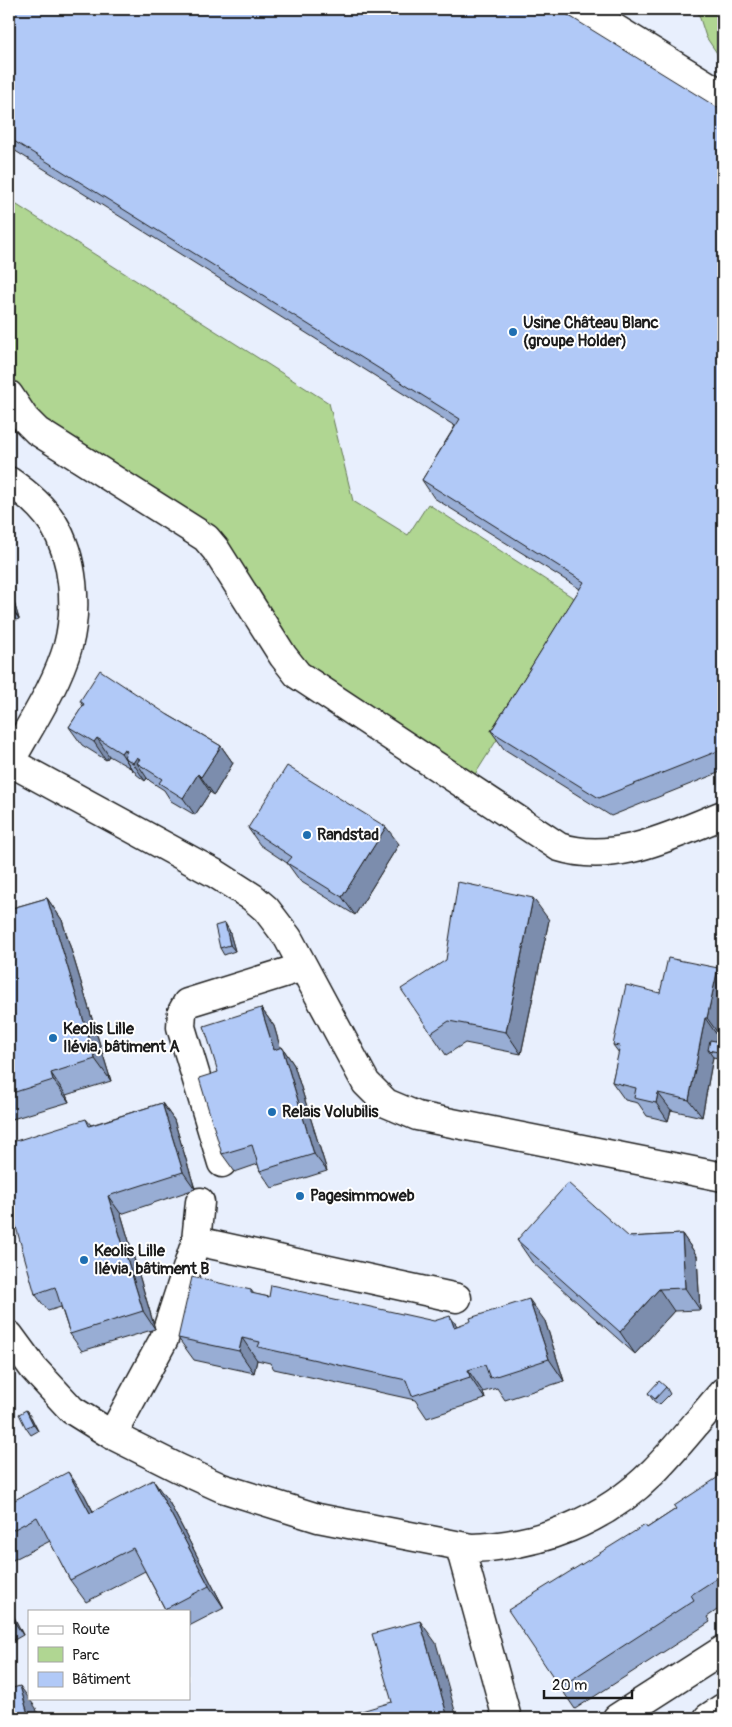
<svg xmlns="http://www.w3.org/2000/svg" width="732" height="1727" font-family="Pangolin,sans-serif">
<rect width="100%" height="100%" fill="#fff"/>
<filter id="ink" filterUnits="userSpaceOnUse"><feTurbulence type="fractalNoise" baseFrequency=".02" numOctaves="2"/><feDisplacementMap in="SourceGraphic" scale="10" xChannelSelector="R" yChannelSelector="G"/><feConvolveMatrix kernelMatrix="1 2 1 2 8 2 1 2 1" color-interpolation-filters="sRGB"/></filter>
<g filter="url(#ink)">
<path fill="#e8effd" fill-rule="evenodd" d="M9,9H723V1718H9ZM29,1611H189V1698H29Z"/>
<path fill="#b0d692" stroke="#667957" d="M697,9H723V62L706,37Z
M9,200L329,403L353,501L408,535L428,504L583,604L474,776L310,674L223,541L28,409L9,378Z"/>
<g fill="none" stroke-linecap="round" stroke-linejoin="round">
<g stroke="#1c1c1c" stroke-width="31">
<path id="minor" d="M583,9L723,95
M9,395L25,419L37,431L206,538L216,550L283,656L298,675L559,847C615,865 672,835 723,815
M9,481C25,492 42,506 53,523C74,557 78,608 68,646C56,687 30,725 10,762
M9,764L10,762L216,874L252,897L266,909L288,938L366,1083L386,1103L417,1116L723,1177
M222,1163L181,1027L182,1012L187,1003L303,967
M196,1241L457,1298
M9,1335L34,1369L72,1410L112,1435L178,1468L222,1488L318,1518L471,1548C540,1546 604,1521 653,1472C678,1447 700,1418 723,1392
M112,1435L164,1339L196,1241L200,1202
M460,1547L507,1718
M617,1718L723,1650
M708,1718L723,1708"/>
</g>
<use href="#minor" stroke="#fff" stroke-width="28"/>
</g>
<path fill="#98add4" stroke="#1c1c1c" d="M9,9L723,111V771L611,816L504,749L491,731L580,589L434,498L422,480L455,426L9,147Z
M9,586L19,619L9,622Z
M80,701L168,715L221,746L233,763L214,795L210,792L195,815L171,801L164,790L150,781L147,778L145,781L136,774L134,770L109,756L106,760L82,745L69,727L83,706Z
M248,828L399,844L355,915L300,881L287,863L260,845Z
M47,898L62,920L111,1081L66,1095L69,1102L9,1120V909Z
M549,920L521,1054L465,1043L446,1055L431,1033L446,960Z
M229,930L235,951L224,955L220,948Z
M718,968L723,976V1019L720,1036L717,1035L716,1041L721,1042L723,1046V1059L713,1057L702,1117L671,1110L668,1121L647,1116L638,1103L625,1100L612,1082L619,1053L613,1045L660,993Z
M261,1008L274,1026L280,1047H282L294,1065L327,1171L272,1188L260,1171L258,1164L235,1172L222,1154L218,1072Z
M162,1103L174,1120L195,1189L121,1214L155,1329L82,1351L70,1334L61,1307L48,1311L35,1294L86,1119L91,1125Z
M682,1234L697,1256L700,1310L674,1311L635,1354L532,1262L517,1240L629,1237Z
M251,1290L254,1294L269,1297L457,1326L545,1321L564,1381L505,1400L497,1388L483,1392L485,1399L427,1418L415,1400L274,1369L270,1363L257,1360L254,1373L194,1360L178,1338Z
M666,1387L670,1394L659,1405L653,1400L648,1393Z
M31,1417L38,1431L31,1435L26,1428Z
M723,1474V1606L707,1617L710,1622L575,1709L560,1687L647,1528L676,1509Z
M84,1494L93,1511L169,1502L224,1608L189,1626V1611H166L145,1571L86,1602L70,1580L50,1541L9,1562V1503Z
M9,1607L23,1635L9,1643Z"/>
<path fill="#7c8dad" stroke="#1c1c1c" d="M9,586L19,619L9,605Z
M97,738L109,756L106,760L94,742Z
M221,746L233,763L214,795L201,777Z
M124,749L133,763L137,757L145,768L137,763L147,778L145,781L133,763L124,757L133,771L121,753Z
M198,774L210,792L195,815L183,798Z
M386,827L399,844L355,915L342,897Z
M47,898L62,920L111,1081L95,1059Z
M533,898L549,920L521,1054L506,1032Z
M225,923L229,930L235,951L230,945Z
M718,968L723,976V1019L720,1036L707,1018Z
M261,1008L274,1026L286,1067L274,1050Z
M705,1018L717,1035L714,1051L708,1050L713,1057L702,1117L689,1100Z
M721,1042L723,1046V1059L718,1052Z
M282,1047L294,1065L327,1171L314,1154Z
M51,1073L66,1095L69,1102L53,1080Z
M658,1093L671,1110L668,1121L656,1103Z
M162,1103L174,1120L195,1189L183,1172Z
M108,1196L121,1214L155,1329L143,1311Z
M682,1234L697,1256L700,1310L685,1288Z
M659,1289L674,1311L635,1354L620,1332Z
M529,1299L545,1321L564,1381L549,1359Z
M450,1316L466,1338L454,1327Z
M242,1338L257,1360L254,1373L239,1351Z
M468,1370L483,1392L485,1399L470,1377Z
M26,1410L31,1417L38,1431L33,1424Z
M68,1472L84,1494L105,1535L90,1513Z
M153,1480L169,1502L224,1608L209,1586Z
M9,1607L23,1635L9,1614Z
M420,1621L436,1643L457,1718H448Z
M20,1686L36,1708L39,1718H29Z"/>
<path fill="#b1c9f7" stroke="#1c1c1c" d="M9,9H558L723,111V749L599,798L491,731L584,582L422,480L460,419L9,138Z
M100,670L168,715L221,746L201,777L198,774L183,798L159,783L162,779L137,763L140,759L137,757L133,763L124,757L127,751L124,749L121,753L97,738L94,742L69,727L84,704L80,701Z
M287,766L386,827L342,897L287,863L292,857L248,828Z
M458,882L533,898L506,1032L449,1021L431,1033L401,989L446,960Z
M47,898L95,1059L51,1073L53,1080L9,1094V909Z
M225,923L230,945L220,948L215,926Z
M668,958L718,968L707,1018H705L689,1100L658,1093L656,1103L634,1098L636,1088L612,1082L620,1046L613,1045L626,985L660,993Z
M261,1008L274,1050L282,1047L314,1154L260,1171L252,1145L222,1154L199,1078L218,1072L204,1026Z
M710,1040L721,1042L718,1052L708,1050Z
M162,1103L183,1172L108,1196L143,1311L70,1334L55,1287L35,1294L9,1202V1143L86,1119L89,1126Z
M568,1183L629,1237L682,1234L685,1288L659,1289L620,1332L517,1240Z
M192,1277L251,1290V1293L269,1297L271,1285L434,1321L450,1316L454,1327L471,1321L470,1318L529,1299L549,1359L490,1378L485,1365L468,1370L470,1377L412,1396L406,1380L258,1347L260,1342L242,1338L239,1351L178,1338Z
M659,1381L666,1387L655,1399L648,1393Z
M26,1410L33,1424L26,1428L19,1414Z
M68,1472L90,1513L153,1480L209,1586L165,1609L133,1548L70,1580L37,1517L9,1532V1503Z
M723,1474V1582L719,1577L691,1595L694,1600L560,1687L508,1610L645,1525L647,1528L676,1509L674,1506Z
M420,1621L448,1718H338L392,1702L372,1634Z
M20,1686L29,1718H9V1689Z"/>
</g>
<g fill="#1f6fb2" stroke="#fff" stroke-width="2">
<circle cx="513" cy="332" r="5"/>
<circle cx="307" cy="835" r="5"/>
<circle cx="53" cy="1038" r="5"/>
<circle cx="272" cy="1112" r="5"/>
<circle cx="300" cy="1196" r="5"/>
<circle cx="84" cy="1260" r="5"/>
</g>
<g text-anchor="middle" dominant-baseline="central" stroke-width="4" stroke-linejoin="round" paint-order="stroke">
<g font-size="16" font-weight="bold" fill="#1c1c1c" stroke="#fff" text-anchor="start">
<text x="523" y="323">Usine Château Blanc<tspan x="523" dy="18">(groupe Holder)</tspan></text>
<text x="317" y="835">Randstad</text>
<text x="63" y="1029">Keolis Lille<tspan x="63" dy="18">Ilévia, bâtiment A</tspan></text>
<text x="282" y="1112">Relais Volubilis</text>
<text x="310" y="1196">Pagesimmoweb</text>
<text x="94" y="1251">Keolis Lille<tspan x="94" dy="18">Ilévia, bâtiment B</tspan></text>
</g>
</g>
<rect width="732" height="1727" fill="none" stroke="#fff" stroke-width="30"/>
<rect x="15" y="15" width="702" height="1697" fill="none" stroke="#1c1c1c" stroke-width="2" filter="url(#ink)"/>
<rect x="28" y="1610" width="162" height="90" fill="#ffffff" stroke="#a4a4a4"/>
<rect x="38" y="1626" width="25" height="8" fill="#ffffff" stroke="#a4a4a4"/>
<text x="72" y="1634" font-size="15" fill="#1c1c1c">Route</text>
<rect x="38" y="1647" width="25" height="15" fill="#b0d692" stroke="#a4a4a4"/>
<text x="72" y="1660" font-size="15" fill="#1c1c1c">Parc</text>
<rect x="38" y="1672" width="25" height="15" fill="#b1c9f7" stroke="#a4a4a4"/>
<text x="72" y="1684" font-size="15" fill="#1c1c1c">Bâtiment</text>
<path d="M544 1690v8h88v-8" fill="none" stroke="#1c1c1c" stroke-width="2.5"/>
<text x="552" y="1690" font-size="15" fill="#1c1c1c" stroke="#ffffff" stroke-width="4" paint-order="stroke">20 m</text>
</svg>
